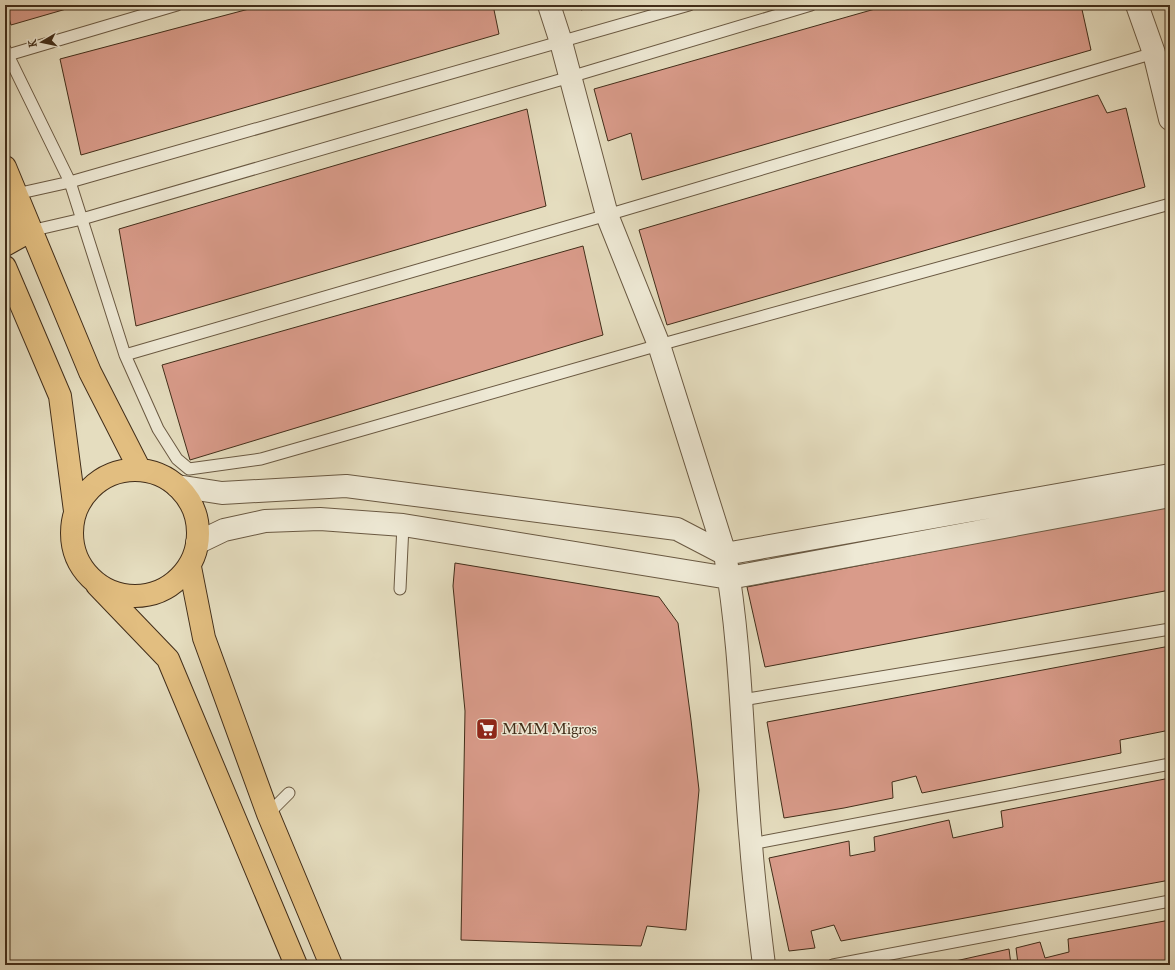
<svg xmlns="http://www.w3.org/2000/svg" width="1175" height="970" font-family="'IM FELL Great Primer',serif">
<rect width="100%" height="100%" fill="#e5ddbf"/>
<filter id="stains"><feTurbulence type="fractalNoise" baseFrequency=".005" numOctaves="4"/><feColorMatrix values="0 0 0 0 .2 0 0 0 0 .09 0 0 0 0 .02 0 0 0 .5 -.17"/></filter>
<radialGradient id="worn" r=".72"><stop offset=".6" stop-color="#630" stop-opacity="0"/><stop offset="1" stop-color="#630" stop-opacity=".3"/></radialGradient>
<path fill="#d99b8a" stroke="#412d19" d="M5,5H80L11,25Z
M264,5H493L499,34L81,155L60,59Z
M579,5H598L581,10Z
M889,5H1081L1091,50L642,180L631,133L608,141L594,89Z
M1098,95L1107,113L1126,108L1145,187L667,325L639,230Z
M527,109L546,206L136,326L119,229Z
M583,246L603,335L190,460L162,365Z
M1170,506V590L765,667L747,587Z
M455,563L659,597L678,623L691,720L699,790L686,930L647,926L641,946L461,940L465,711L453,586Z
M1170,646V730L1120,740L1121,753L922,793L916,776L892,782L893,798L844,808L784,818L767,722Z
M1170,778V880L841,941L834,925L811,931L815,948L789,951L769,858L849,841L850,856L875,851L874,837L949,820L953,838L1003,827L1001,811Z
M1170,920V965H1016L1018,964L1016,948L1040,942L1045,958L1069,952L1068,939Z
M1009,949L1011,965H942V964Z"/>
<g fill="none" stroke-linecap="round" stroke-linejoin="round">
<g stroke="#6a5942" stroke-width="13">
<path id="service" d="M5,49L70,182L125,355L158,429L177,459L189,469L261,459L659,345L1170,204
M8,55L177,5
M16,194L70,182L689,5
M30,231L82,219L570,77L811,5
M125,355L607,215L1154,53
M400,589L403,525
M742,700L1170,629
M268,814L289,793
M751,844L1170,764
M833,965L1170,901"/>
</g>
<g stroke="#6a5942" stroke-width="24">
<path id="minor" d="M549,5L561,42L607,215L659,345L725,554C742,650 742,747 751,844C754,885 759,925 764,965
M1137,5L1154,53L1170,119
M177,486L222,493L346,486L677,529L725,554L1170,475
M197,543L224,530L265,521L320,519L403,525L729,578L1170,496"/>
</g>
<g stroke="#412d19" stroke-width="24">
<path id="primary" d="M5,167L90,372L140,470
M5,217L18,228L30,231
M5,245L30,231
M5,267L60,396L75,511
M72 533a63 63 0 1 1 126 0a63 63 0 1 1-126 0Z
M190,567L204,638L268,814L331,965
M97,585L168,659L296,965"/>
</g>
<use href="#service" stroke="#eee9d5" stroke-width="11"/>
<use href="#minor" stroke="#eee9d5" stroke-width="22"/>
<use href="#primary" stroke="#e2be80" stroke-width="22"/>
</g>
<defs>
<g id="supermarket-square" transform="scale(1.15)"><rect x="-9" y="-9" width="18" height="18" rx="4" fill="#8f2418" stroke="#eee9d5"/><path d="M-6-5.5h2.5l.6 2H6L4.5 2H-2.5L-4.4-4H-6ZM-1.5 3.2a1.3 1.3 0 1 0 .1 0ZM3 3.2a1.3 1.3 0 1 0 .1 0Z" fill="#fff"/></g>
</defs>
<g fill-rule="evenodd">
<use href="#supermarket-square" x="487" y="729"/>
</g>
<g text-anchor="middle" dominant-baseline="central" stroke-width="3" stroke-linejoin="round" paint-order="stroke">
<g font-size="15" fill="#412d19" stroke="#eee9d5" text-anchor="start">
<text x="502" y="729">MMM Migros</text>
</g>
</g>
<rect width="1175" height="970" fill="none" stroke="#e5ddbf" stroke-width="20"/>
<rect x="6" y="6" width="1163" height="958" fill="none" stroke="#412d19" stroke-width="2"/>
<rect x="10" y="10" width="1155" height="950" fill="none" stroke="#412d19"/>
<g transform="translate(42 42) rotate(261)" stroke="#eee9d5" stroke-width="3" paint-order="stroke">
<path d="M0-3L7 15L0 10L-7 15Z" fill="#412d19"/>
<text y="-6" font-size="11" font-weight="bold" text-anchor="middle" fill="#412d19">K</text>
</g>
<rect width="100%" height="100%" filter="url(#stains)"/>
<rect width="100%" height="100%" fill="url(#worn)"/>
</svg>
